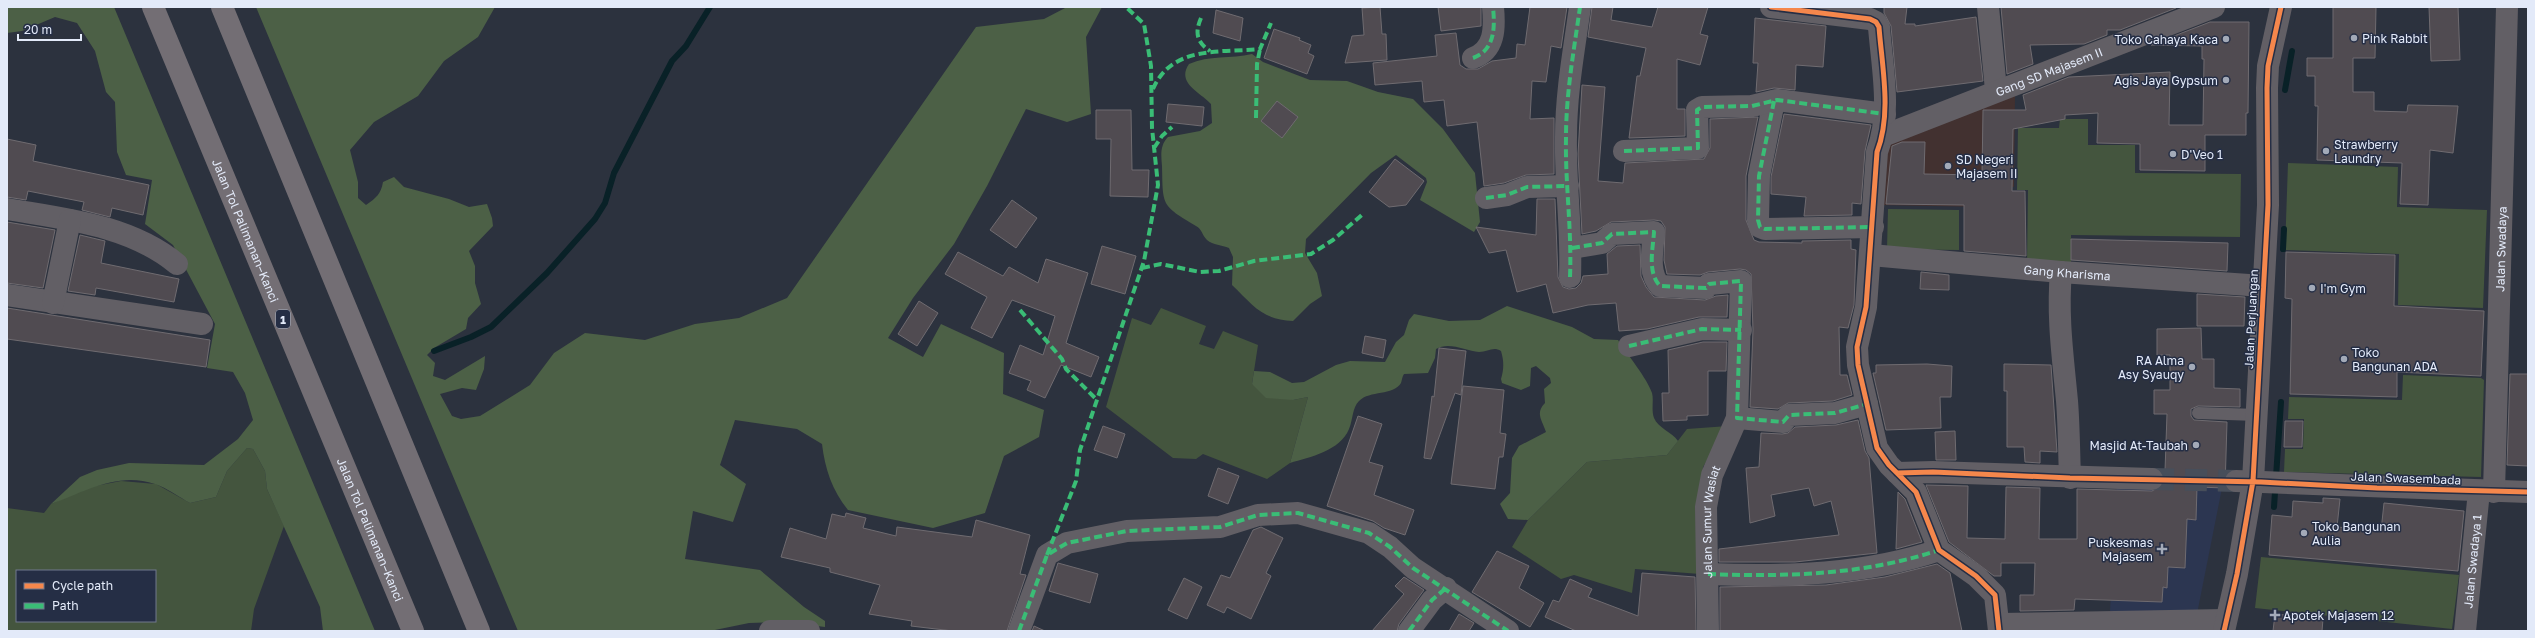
<svg xmlns="http://www.w3.org/2000/svg" width="2535" height="638" font-family="'Golos Text',sans-serif">
<rect width="100%" height="100%" fill="#2c323e"/>
<path fill="#2c3651" d="M2117,484L2222,488L2197,614L2110,611Z"/>
<path fill="#423130" d="M2015,94L2014,187L1988,186L1987,207L1878,205L1883,146Z"/>
<path fill="#44553e" fill-rule="evenodd" d="M2060,119H2088V145H2135V173L2241,174L2240,237L2071,235V266L2027,265L2028,190H2017L2018,128H2059Z
M2288,163L2398,167L2397,207L2487,210L2483,308L2398,305L2399,254L2285,250Z
M1888,209L1959,210V250L1887,249Z
M1161,308L1206,326L1199,344L1214,349L1223,331L1258,345L1252,384L1293,400L1308,397L1290,463L1267,479L1203,454L1196,459L1173,458L1106,407L1132,318L1151,325Z
M2403,375L2481,378L2484,380L2481,477L2284,472L2285,449H2303L2304,419H2288L2289,397L2402,400Z
M1728,426L1703,467L1700,574L1635,569L1632,593L1574,575L1561,579L1512,547L1528,520L1587,462L1667,455L1687,429Z
M247,448L253,449L265,471L267,489L284,526L254,609L251,631H7V508L44,513L51,504L90,487L121,481L156,484L190,503L216,497L227,471ZM17,571H155V621H17Z
M2261,557L2459,575L2452,629L2255,608Z"/>
<path fill="#4c6046" d="M7,7H114L375,631H323L320,607L267,489L265,471L253,449L247,448L227,471L216,497L190,503C179,497 167,488 155,484C118,471 84,492 51,504L80,477L97,470L129,463L204,465L238,439L253,420L245,393L233,372L207,368L215,324L173,245L145,224L152,180L126,175L117,152L115,102L106,92L95,51L77,23L55,17L22,31L7,33Z
M256,7H495L478,37L444,61L418,96L374,122L350,150L358,182V198L366,205C376,198 381,194 383,182L394,177L404,187L449,199L469,207L487,204L492,218L493,226L469,251L475,266V283L481,304L468,318L466,329L434,348L427,355L435,363L433,376L445,380L485,356L484,369L476,390L462,388L440,394L452,416L461,419L480,416L530,385L554,353L585,333L645,340L695,324L739,318L787,298L976,27L1044,19L1067,7H1102L1086,37L1091,114L1067,122L1026,109L987,186L954,244L913,298L888,338L923,357L941,324L1004,353L1003,394L1044,410L1039,437L1004,456L985,513L933,528L848,510C832,490 825,469 822,444L797,429L735,420L720,465L746,484L733,522L693,511L685,559L760,570L804,607L825,621V627L785,622L749,623L710,631H518Z
M1252,54L1263,62L1310,80L1347,81L1378,92L1413,99L1443,129L1475,173L1480,222L1474,232L1420,200L1427,182L1426,178L1396,155L1371,173L1306,239L1305,253L1317,273L1322,296L1310,304L1293,321C1262,320 1253,305 1232,285L1233,257L1229,248C1222,245 1213,245 1207,240C1202,235 1202,229 1196,226C1161,205 1163,206 1162,166C1161,155 1160,145 1168,137L1200,131L1212,123L1211,104C1200,92 1176,83 1189,64C1209,55 1231,59 1252,54Z
M1507,306L1572,327L1594,339L1618,340C1627,354 1647,378 1652,393C1654,400 1651,410 1654,418C1658,428 1672,432 1678,441L1667,455L1587,462L1528,520L1508,519L1500,504L1510,493L1512,458L1519,446L1546,432C1542,420 1535,413 1545,403L1544,389L1551,383L1550,378L1536,366L1531,368L1530,386L1521,390L1502,383L1501,379C1504,369 1504,361 1501,351C1493,346 1488,352 1479,352C1466,351 1449,341 1436,349L1435,358L1428,373L1404,374C1402,377 1402,380 1401,383C1393,396 1370,390 1359,401C1352,408 1353,420 1349,429C1340,451 1310,457 1290,463L1308,397L1293,400L1266,398L1252,384L1254,371L1270,372L1292,383L1304,382L1336,365L1350,361L1385,362L1396,342L1404,335L1409,320L1414,314L1449,321L1480,320Z"/>
<g fill="none" stroke-linecap="round" stroke-linejoin="round">
<path stroke="#092127" stroke-width="6" d="M2285,90L2292,51
M2283,249L2284,229
M434,351L471,337L491,327L547,273L595,219L605,203L614,173L672,61L686,46L710,7
M2274,507L2281,402"/>
</g>
<path fill="#504b51" stroke="#6f6b70" d="M1380,7L1382,34H1386L1387,60L1345,63L1352,36L1364,35L1362,8Z
M1438,7H1481V26L1441,31Z
M1530,7H1567L1561,48L1551,46L1546,82L1532,81L1530,119L1554,118V174L1526,175L1504,183L1484,186L1477,122L1447,126L1444,100L1424,102L1422,81L1375,85L1373,63L1437,56L1435,35L1456,33L1460,65L1466,69H1478L1492,61L1516,58L1517,44L1525,45Z
M1592,7H1613L1611,20L1652,27L1658,7H1708L1700,34L1708,36L1700,65L1677,59V109H1685V136L1629,138L1637,76H1640L1646,48L1588,37Z
M1884,7H1907L1905,24H1915V26L1976,17L1983,81L1897,92L1891,26L1884,13Z
M2001,7H2176V8L2120,30H2107V35L2084,44L2030,45L2033,64L2007,74Z
M2333,7H2376L2375,58H2353V92H2374V111L2407,112L2408,105L2458,106L2453,153L2430,150L2428,205L2400,204L2402,163L2317,160L2318,106H2315V76H2307V58H2333Z
M2429,7H2458L2460,60L2431,61Z
M1216,10L1243,18L1240,41L1213,33Z
M1755,18L1826,26L1823,67L1796,65L1795,90L1774,88L1756,92L1758,63H1753Z
M2210,22H2249L2248,113H2246V135H2205V171L2140,170V144L2097,143L2098,113L2065,115V119L2013,129L2012,191H2025L2026,256L1964,251V205L1886,204L1892,146L1902,142H1925L1924,174L1982,175L1983,110H2026L2023,95L2069,77L2170,72L2169,125H2203L2204,59H2202V46L2151,45Z
M1274,29L1300,38L1299,40L1311,45L1308,53L1314,56L1307,74L1264,58Z
M1582,85L1605,87L1598,181L1623,183L1625,163L1704,159L1710,148V119L1758,117L1746,176V220L1754,240L1759,242L1802,243V241L1851,240V249L1856,250L1854,305L1848,328L1839,327L1840,375H1847L1852,395L1833,401L1788,403L1778,409L1750,407L1753,330L1751,274L1746,270L1740,269L1708,272L1700,275L1667,274L1664,260L1665,227L1661,221L1654,220L1611,222L1596,231L1582,234L1578,154Z
M1277,101L1298,117L1282,138L1261,121Z
M1168,104L1204,107L1202,126L1166,122Z
M1096,110H1131L1132,170H1149L1148,197L1110,196L1111,139H1096Z
M1784,114L1871,125L1865,151L1861,204L1852,203V215L1804,216L1806,197L1771,194V177Z
M7,139L36,145L33,161L149,185L143,215L112,208L110,217L82,210L84,202L28,191L26,200L7,197Z
M1395,159L1424,181L1406,205L1389,207L1369,192Z
M1537,199H1555L1558,277L1563,287L1569,289L1576,288L1581,283L1583,276L1608,274L1607,254L1617,246L1640,245L1641,276L1646,287L1654,297L1705,300L1716,296L1728,295L1727,317H1699L1647,329L1619,331L1616,303L1588,305L1553,313L1546,284L1517,292L1506,250L1489,253L1476,227L1536,235Z
M1012,200L1037,218L1016,248L990,230Z
M7,222L55,230L43,288L7,283Z
M80,235L105,241L101,263L179,279L174,302L96,288L95,295L68,291Z
M2071,239L2228,243L2227,271L2071,260Z
M1102,246L1136,256L1125,294L1091,284Z
M958,252L1003,276L1009,267L1038,283L1046,259L1088,273L1066,343L1099,357L1091,377L1061,365L1045,398L1027,390L1031,381L1009,373L1020,345L1043,355L1055,316L1012,300L992,338L971,328L987,297L945,274Z
M2286,252L2395,255L2394,306L2484,311L2481,376L2397,372V397L2290,394L2292,299L2285,298Z
M1921,272L1949,275V290L1920,289Z
M2197,294L2245,297L2244,326H2197Z
M919,301L938,313L917,346L898,334Z
M7,308L210,340L206,367L7,339Z
M2201,328L2202,359H2214V388L2240,389V407L2198,406L2191,409V416L2194,420L2227,422L2225,488L2197,487L2196,520L2187,519L2185,568L2168,567L2167,588L2163,587L2162,602L2075,599L2074,610L2020,611V595H2034L2035,563H2001V576H1994L1949,542L1926,485L1968,486L1967,538L2005,539L2006,487L2040,488L2039,539H2077V489L2152,491L2163,485L2164,479L2161,470L2165,471L2167,414H2154V390H2170V355H2157V329Z
M1365,336L1386,340L1383,358L1362,353Z
M1703,342H1727L1726,371H1708V415L1687,416V420L1663,421L1662,393H1669L1668,350Z
M1439,348L1466,351L1461,395L1455,393L1431,459L1424,458L1432,396L1434,397Z
M1927,364L1952,366L1951,397H1940L1941,428L1886,430L1873,373H1876V365Z
M2004,364L2051,365L2057,452L2040,451V463L2025,462L2024,447H2007V391H2004Z
M2510,374H2528V466L2507,465Z
M1463,386L1504,390L1500,433L1506,434L1503,457H1499L1495,489L1451,484Z
M1358,416L1382,424L1369,462L1383,466L1374,495L1414,510L1405,535L1384,528L1373,521L1327,506Z
M1858,420L1865,451L1869,458L1877,553L1795,562H1719V549L1839,535L1831,501L1814,506L1809,488L1771,495L1775,516L1750,523L1746,468L1759,467L1761,433L1782,434L1788,433L1795,427L1836,425Z
M2285,421H2303L2302,447H2284Z
M1103,426L1125,434L1117,458L1094,450Z
M1955,431L1956,460H1936L1935,432Z
M1218,468L1239,476L1228,504L1208,496Z
M1898,492L1905,499L1922,542L1896,549Z
M2323,498L2340,499L2337,527L2381,531L2384,503L2464,511L2458,571L2269,555L2272,515L2292,517L2293,501L2323,503Z
M846,513L866,518L863,528L896,536L897,527L972,537L976,520L1030,535L1020,574L1026,575L1007,631H953L911,626L912,621L869,614L880,585L830,572V568L781,557L790,528L826,539L832,514L845,517Z
M1261,527L1283,538L1266,573L1271,576L1251,619L1227,607L1224,613L1207,605L1221,575L1230,578L1253,530Z
M1497,551L1529,566L1519,588L1544,603L1530,627L1472,592Z
M1058,563L1098,574L1090,603L1049,591Z
M1937,564L1950,573L1962,631H1720V587L1826,585L1885,577Z
M1642,573L1695,577L1696,631H1576L1545,617L1553,600L1559,602L1570,579L1592,589L1588,597L1638,616Z
M1404,577L1424,590L1399,624L1397,631H1372L1404,594L1395,586Z
M1184,578L1202,587L1187,619L1168,610Z
M1459,614L1474,623L1469,631H1449Z
M2275,614L2323,619L2322,631H2273Z
M1034,626L1045,631H1032Z"/>
<g fill="none" stroke-linecap="round" stroke-linejoin="round">
<path stroke="#474e5a" stroke-width="22" stroke-dasharray="22 11" stroke-linecap="butt" d="M2152,479L2236,481"/>
<path stroke="#625f65" stroke-width="12" d="M2198,413L2257,415"/>
<g stroke="#625f65" stroke-width="22">
<path d="M1771,7L1870,19L1876,22L1879,27C1882,67 1892,113 1877,152L1866,307L1857,347L1858,365L1877,448L1889,465L1916,492L1939,550L1976,576L1995,595L1999,631"/>
<path d="M1988,7L1996,90"/>
<path d="M1473,58C1495,50 1495,28 1493,7"/>
<path d="M1774,101L1759,176L1758,220L1760,227L1765,229L1873,227"/>
<path id="s1" d="M1883,136L2214,7"/>
<path d="M1624,151L1698,148L1697,110L1702,107L1752,106L1777,100L1885,114"/>
<path d="M1486,198L1507,195L1527,187L1568,186"/>
<path d="M7,209C65,219 130,225 177,264"/>
<path d="M1572,248L1602,243L1612,234L1654,232C1653,249 1647,272 1660,286L1706,288L1709,284L1741,281L1737,418L1783,422L1789,415L1835,413L1867,404"/>
<path id="s2" d="M1871,255L2061,272L2263,286"/>
<path d="M2061,272C2057,316 2063,358 2067,401C2069,426 2069,452 2070,478"/>
<path d="M1570,277C1572,229 1565,184 1566,137C1566,93 1574,50 1580,7"/>
<path d="M7,295L202,324"/>
<path d="M53,303L70,220"/>
<path d="M1629,346L1702,329L1741,330"/>
<path d="M1897,473L1933,472L2152,479"/>
<path d="M2236,481L2528,492"/>
<path id="s3" d="M2494,492L2507,7"/>
<path d="M1708,574C1786,577 1865,575 1939,550"/>
<path d="M1999,624L2225,620"/>
<path d="M770,631H809"/>
<path d="M1019,631L1047,555L1067,543L1127,531L1220,527L1258,515L1298,513L1369,533L1390,547L1413,568L1508,631"/>
<path d="M1409,631L1432,600L1446,588"/>
<path id="s4" d="M1708,631L1706,507L1712,475L1737,418"/>
<path id="s5" d="M2465,631L2479,491"/>
</g>
<path stroke="#625f65" stroke-width="22" d="M2224,631L2237,574L2253,481L2268,205L2267,88L2268,66L2281,7"/>
<g stroke="#736e74" stroke-width="22">
<path id="s6" d="M153,7L413,631"/>
<path d="M222,7L479,631"/>
</g>
<path stroke="#3abd76" stroke-width="4" stroke-dasharray="8 4" stroke-linecap="butt" d="M1201,18C1195,32 1196,42 1210,51
M1473,58C1495,50 1495,28 1493,7
M1153,89C1172,45 1220,53 1260,49L1271,23
M1774,101L1759,176L1758,220L1760,227L1765,229L1873,227
M1256,118L1257,64L1260,49
M1154,148L1162,136L1172,127
M1624,151L1698,148L1697,110L1702,107L1752,106L1777,100L1885,114
M1486,198L1507,195L1527,187L1568,186
M1572,248L1602,243L1612,234L1654,232C1653,249 1647,272 1660,286L1706,288L1709,284L1741,281L1737,418L1783,422L1789,415L1835,413L1867,404
M1142,268L1161,264L1200,272L1219,271L1254,261L1311,254L1333,240L1364,213
M1570,277C1572,229 1565,184 1566,137C1566,93 1574,50 1580,7
M1020,310L1062,359L1066,369L1097,400
M1629,346L1702,329L1741,330
M1047,555L1076,481L1080,450L1144,261L1158,185L1152,128L1151,66L1144,24L1126,7
M1708,574C1786,577 1865,575 1939,550
M1019,631L1047,555L1067,543L1127,531L1220,527L1258,515L1298,513L1369,533L1390,547L1413,568L1508,631
M1409,631L1432,600L1446,588"/>
<g stroke="#252e45" stroke-width="8">
<path id="cycleway" d="M1771,7L1870,19L1876,22L1879,27C1882,67 1892,113 1877,152L1866,307L1857,347L1858,365L1877,448L1889,465L1916,492L1939,550L1976,576L1995,595L1999,631
M1897,473L1933,472L2070,478L2261,482L2377,488L2528,492
M2224,631L2237,574L2253,481L2268,205L2267,88L2268,66L2281,7"/>
</g>
<use href="#cycleway" stroke="#f5874c" stroke-width="5"/>
</g>
<g fill="#a3aab8" stroke="#252e45" stroke-width="1.5">
<circle cx="2354" cy="38" r="4"/>
<circle cx="2226" cy="39" r="4"/>
<circle cx="2226" cy="80" r="4"/>
<circle cx="2326" cy="151" r="4"/>
<circle cx="2173" cy="154" r="4"/>
<circle cx="1948" cy="166" r="4"/>
<circle cx="2312" cy="288" r="4"/>
<circle cx="2344" cy="359" r="4"/>
<circle cx="2192" cy="367" r="4"/>
<circle cx="2196" cy="445" r="4"/>
<circle cx="2304" cy="533" r="4"/>
<path d="M2160 543h4v4h4v4h-4v4h-4v-4h-4v-4h4z"/>
<path d="M2273 609h4v4h4v4h-4v4h-4v-4h-4v-4h4z"/>
</g>
<g text-anchor="middle" dominant-baseline="central" stroke-width="3" stroke-linejoin="round" paint-order="stroke">
<rect fill="#252e45" stroke="#aab2c3" stroke-width="1" x="276" y="310" width="14" height="18" rx="3"/>
<g font-size="11" font-weight="bold" fill="#e3eaf9">
<text x="283" y="319">1</text>
</g>
<g font-size="12" fill="#e3eaf9" stroke="#252e45" text-anchor="start">
<text x="2362" y="38">Pink Rabbit</text>
<text x="2218" y="39" text-anchor="end">Toko Cahaya Kaca</text>
<text x="2218" y="80" text-anchor="end">Agis Jaya Gypsum</text>
<text x="2334" y="144">Strawberry<tspan x="2334" dy="14">Laundry</tspan></text>
<text x="2181" y="154">D'Veo 1</text>
<text x="1956" y="159">SD Negeri<tspan x="1956" dy="14">Majasem II</tspan></text>
<text x="2320" y="288">I'm Gym</text>
<text x="2352" y="352">Toko<tspan x="2352" dy="14">Bangunan ADA</tspan></text>
<text x="2184" y="360" text-anchor="end">RA Alma<tspan x="2184" dy="14">Asy Syauqy</tspan></text>
<text x="2188" y="445" text-anchor="end">Masjid At-Taubah</text>
<text x="2312" y="526">Toko Bangunan<tspan x="2312" dy="14">Aulia</tspan></text>
<text x="2153" y="542" text-anchor="end">Puskesmas<tspan x="2153" dy="14">Majasem</tspan></text>
<text x="2283" y="615">Apotek Majasem 12</text>
</g>
<g font-size="12" fill="#e3eaf9" stroke="#252e45">
<text stroke="none"><textPath href="#s1" startOffset="178">Gang SD Majasem II</textPath></text>
<text stroke="none"><textPath href="#s6" startOffset="242">Jalan Tol Palimanan–Kanci</textPath></text>
<text stroke="none"><textPath href="#s3" startOffset="243">Jalan Swadaya</textPath></text>
<text stroke="none"><textPath href="#s2" startOffset="197">Gang Kharisma</textPath></text>
<text transform="translate(2251 319) rotate(-87)">Jalan Perjuangan</text>
<text transform="translate(2406 478) rotate(2)">Jalan Swasembada</text>
<text stroke="none"><textPath href="#s4" startOffset="110">Jalan Sumur Wasiat</textPath></text>
<text stroke="none"><textPath href="#s6" startOffset="566">Jalan Tol Palimanan–Kanci</textPath></text>
<text stroke="none"><textPath href="#s5" startOffset="70">Jalan Swadaya 1</textPath></text>
</g>
</g>
<rect width="2535" height="638" fill="none" stroke="#e3eaf9" stroke-width="16"/>
<rect x="16" y="570" width="140" height="52" fill="#252e45" stroke="#71798d"/>
<rect x="24" y="583" width="20" height="6" fill="#f5874c" stroke="#71798d"/>
<text x="52" y="590" font-size="12" fill="#e3eaf9">Cycle path</text>
<rect x="24" y="603" width="20" height="6" fill="#3abd76" stroke="#71798d"/>
<text x="52" y="610" font-size="12" fill="#e3eaf9">Path</text>
<path d="M18 34v6h63v-6" fill="none" stroke="#e3eaf9" stroke-width="2"/>
<text x="24" y="34" font-size="12" fill="#e3eaf9" stroke="#252e45" stroke-width="3" paint-order="stroke">20 m</text>
</svg>
